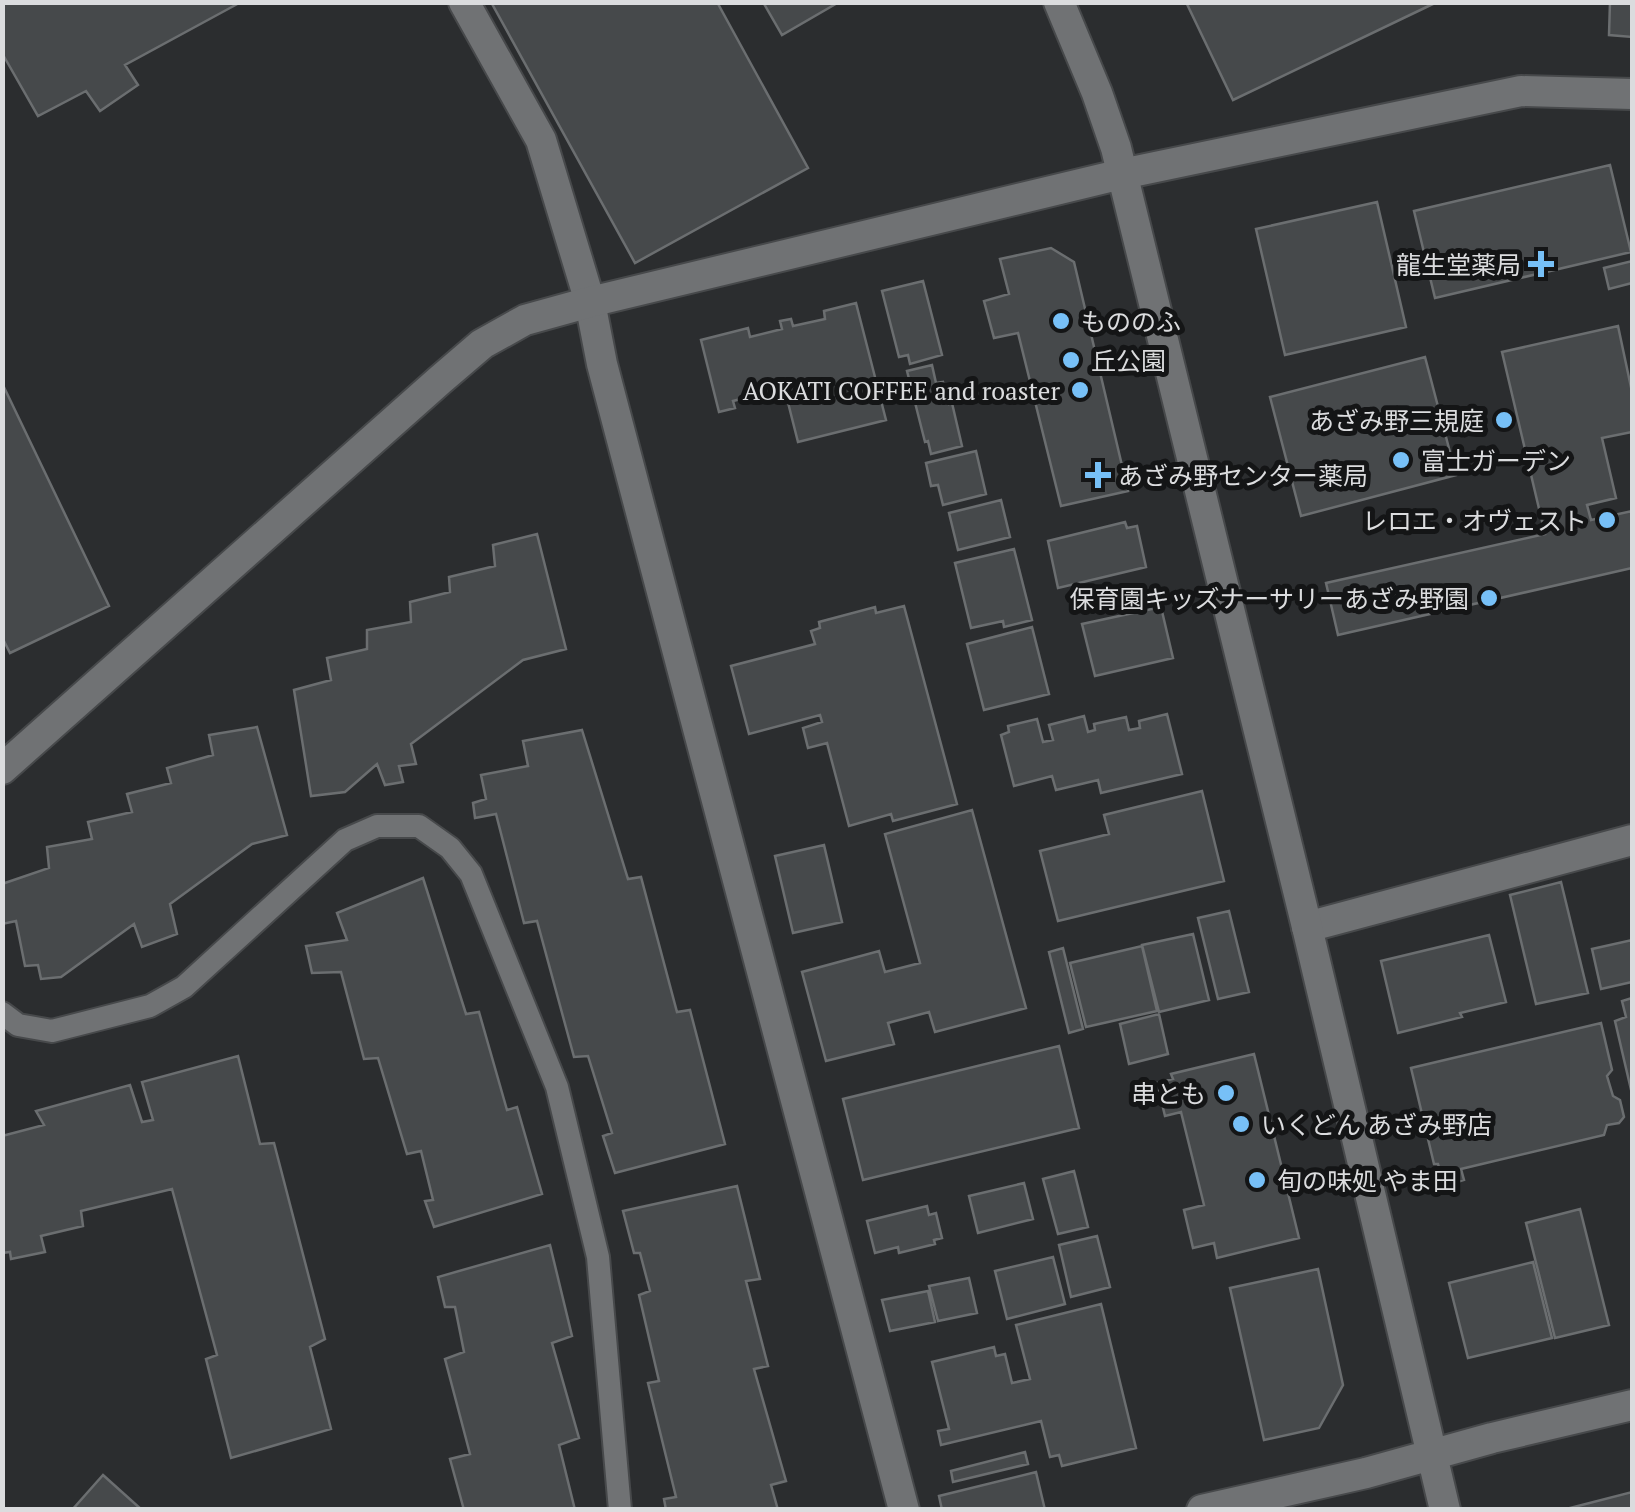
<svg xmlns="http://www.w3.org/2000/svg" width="1635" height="1512" font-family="'PT Serif','Noto Sans JP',serif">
<rect width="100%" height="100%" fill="#2b2d2f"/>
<path fill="#46494b" stroke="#6b6e70" stroke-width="2.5" d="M2,2H241L125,65L138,85L100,111L86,91L38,116L2,53Z
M491,2H717L808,168L635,263Z
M763,2H839L782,35Z
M1186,2H1437L1233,100Z
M1610,2H1632V37L1609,35Z
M1610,165L1631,252L1435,298L1414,211Z
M1377,202L1406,327L1285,355L1256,229Z
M1051,248L1074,262L1128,491L1061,506L1018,333L994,338L984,301L1009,294L1000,259Z
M1632,261V283L1609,289L1604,268Z
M923,281L942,355L910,364L908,355L899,357L882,291Z
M856,303L886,420L798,442L782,379L750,387L753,396L733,401L735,408L719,412L701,340L748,328L750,337L782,329L780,321L791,319L793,326L825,319L824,311Z
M1618,326L1632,392V432L1602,438L1616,498L1587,505L1591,520L1632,511V568L1338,635L1326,583L1545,534L1502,352Z
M1425,357L1456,475L1301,516L1270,397Z
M932,365L936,383L943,382L949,404L952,403L962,446L931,454L928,441L925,442L907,371Z
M2,383L109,606L10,653L2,637Z
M976,451L986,494L943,505L938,485L931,486L926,463Z
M1001,500L1010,537L958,550L949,513Z
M1125,522L1127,528L1137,526L1146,567L1058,588L1048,541Z
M537,534L566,649L523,660L411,744L416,764L399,766L403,782L385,785L377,764L345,792L311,796L294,690L331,680L327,658L367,649V630L411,622L410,602L450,592L449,577L495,566L493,545Z
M1014,549L1032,620L1004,627L1003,621L971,628L955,563Z
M904,606L957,804L893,821L891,814L849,826L827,743L808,748L803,728L822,722L820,715L749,734L731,666L815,644L811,631L820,628L819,622L875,607L876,613Z
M1161,607L1173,658L1095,676L1082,624Z
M1032,627L1049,694L984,710L967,644Z
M1167,714L1182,774L1101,793L1098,780L1056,790L1052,776L1014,786L1001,735L1009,732L1008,726L1037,719L1043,742L1053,740L1049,725L1084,716L1088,732L1095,730L1094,724L1126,717L1129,730L1140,728L1139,721Z
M257,727L287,835L252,844L170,904L177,934L142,947L134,924L61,977L41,979L38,965L25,966L16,921L2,924V884L49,868L47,847L92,839L88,822L132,812L127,794L171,783L167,768L213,755L209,735Z
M582,730L628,879L641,877L677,1012L690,1010L725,1144L615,1173L603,1136L612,1133L588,1056L574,1057L537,921L524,923L496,814L475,818L473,803L486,799L481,775L528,766L523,741Z
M1202,791L1224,881L1058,921L1040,851L1109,834L1104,815Z
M972,810L1026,1008L935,1032L929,1012L888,1023L894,1044L826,1061L802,972L879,951L885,972L920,963L885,834Z
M824,845L842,922L793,933L775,856Z
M423,878L466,1014L479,1012L507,1110L517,1107L542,1194L434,1227L425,1201L433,1200L421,1151L407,1154L378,1058L364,1059L341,972L312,973L306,946L347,940L337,913Z
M1561,882L1588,993L1536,1004L1510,895Z
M1229,911L1249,992L1218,999L1198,918Z
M1193,934L1209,1000L1159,1012L1142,945Z
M1489,935L1506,1002L1460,1013L1462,1017L1398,1033L1381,961Z
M1632,940V982L1601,989L1592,949Z
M1142,946L1157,1011L1086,1027L1070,963Z
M1063,948L1083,1029L1069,1033L1049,952Z
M1632,998V1094L1615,1021L1626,1017L1622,1001Z
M1159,1014L1168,1054L1129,1064L1120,1024Z
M1601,1023L1612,1070L1607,1076L1613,1096L1620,1100L1624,1117L1619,1123L1607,1125L1604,1135L1461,1169L1464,1180L1444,1186L1438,1164H1434L1411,1068Z
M1059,1046L1079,1128L863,1180L843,1099Z
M1254,1054L1299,1238L1217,1258L1214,1243L1193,1248L1184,1210L1204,1205L1181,1112L1165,1116L1157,1083L1173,1079L1171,1074Z
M238,1056L260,1144L274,1143L325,1339L310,1347L331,1429L231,1458L206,1359L217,1355L172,1189L81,1211L83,1226L41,1236L45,1252L11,1259L10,1252L2,1253V1136L44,1125L36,1111L130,1085L142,1122L153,1120L142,1082Z
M1074,1171L1088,1227L1058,1234L1043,1179Z
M1024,1183L1033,1219L978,1233L969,1196Z
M737,1186L760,1279L746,1281L768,1366L754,1369L786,1481L771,1485L778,1510H666L664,1499L676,1497L648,1383L659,1381L639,1295L650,1291L640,1253H634L623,1211Z
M927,1206L929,1215L936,1213L942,1238L934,1240L935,1244L899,1253L898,1247L875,1253L867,1221Z
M1580,1209L1609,1325L1555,1338L1526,1223Z
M1097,1236L1110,1287L1071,1297L1059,1245Z
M550,1245L572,1336L552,1343L579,1438L559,1445L575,1510H464L450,1459L470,1454L445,1359L464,1352L455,1307H445L438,1277Z
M1053,1257L1065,1304L1007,1319L995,1271Z
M1533,1262L1552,1338L1468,1358L1449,1283Z
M1318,1269L1343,1385L1319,1428L1264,1440L1230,1288Z
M969,1278L977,1313L938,1321L929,1286Z
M928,1291L935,1322L890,1331L882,1300Z
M1101,1304L1136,1448L1062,1466L1059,1455L1050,1457L1041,1421L941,1445L938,1431L949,1429L932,1362L994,1347L996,1356L1005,1354L1012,1383L1030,1379L1016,1325Z
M1025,1452L1028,1464L953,1482L951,1471Z
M1036,1472L1045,1510H942L939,1496Z
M103,1475L142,1510H72Z
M1632,1492V1510H1570V1508Z"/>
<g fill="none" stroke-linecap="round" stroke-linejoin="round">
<g stroke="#47494b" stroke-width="26">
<path id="service" d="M2,1013L18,1025L52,1031L150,1006L184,987L345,840L377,826H419L450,848L471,874L557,1087L598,1257L620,1510"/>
</g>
<g stroke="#47494b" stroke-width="34">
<path id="minor" d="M464,2L541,140L590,302L602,364L904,1510
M1307,927L1632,840"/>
</g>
<g stroke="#47494b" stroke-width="34">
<path id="tertiary" d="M1059,2L1097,93L1116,148L1307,927L1445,1510
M2,769L440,380L482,344L525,320L590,302L1122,174L1521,91L1632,94
M1202,1510L1366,1473L1492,1438L1632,1405"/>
</g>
<use href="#service" stroke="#707274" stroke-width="22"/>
<use href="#minor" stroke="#707274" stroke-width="30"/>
<use href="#tertiary" stroke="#707274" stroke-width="30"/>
</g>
<g fill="#77c0f7" stroke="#141516" stroke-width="4">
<path d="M1536 249h10v10h10v10h-10v10h-10v-10h-10v-10h10z"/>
<circle cx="1061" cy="321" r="10"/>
<circle cx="1071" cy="360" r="10"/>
<circle cx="1080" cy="390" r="10"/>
<circle cx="1504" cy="420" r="10"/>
<circle cx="1401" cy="460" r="10"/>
<path d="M1093 460h10v10h10v10h-10v10h-10v-10h-10v-10h10z"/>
<circle cx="1607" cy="520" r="10"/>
<circle cx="1489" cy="598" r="10"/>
<circle cx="1226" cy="1093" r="10"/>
<circle cx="1241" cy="1124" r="10"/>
<circle cx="1257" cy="1180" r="10"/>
</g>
<g text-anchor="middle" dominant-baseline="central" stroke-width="10" stroke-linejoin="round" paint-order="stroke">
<g font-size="25" fill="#dbdcde" stroke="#141516" text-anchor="end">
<text x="1521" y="264">龍生堂薬局</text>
<text x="1081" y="321" text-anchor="start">もののふ</text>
<text x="1091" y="360" text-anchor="start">丘公園</text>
<text x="1060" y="390">AOKATI COFFEE and roaster</text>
<text x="1484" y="420">あざみ野三規庭</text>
<text x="1421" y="460" text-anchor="start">富士ガーデン</text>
<text x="1118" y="475" text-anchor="start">あざみ野センター薬局</text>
<text x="1587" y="520">レロエ・オヴェスト</text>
<text x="1469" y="598">保育園キッズナーサリーあざみ野園</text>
<text x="1206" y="1093">串とも</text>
<text x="1261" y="1124" text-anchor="start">いくどん あざみ野店</text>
<text x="1277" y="1180" text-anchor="start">旬の味処 やま田</text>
</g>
</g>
<rect width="1635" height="1512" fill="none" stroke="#dbdcde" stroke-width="10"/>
</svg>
